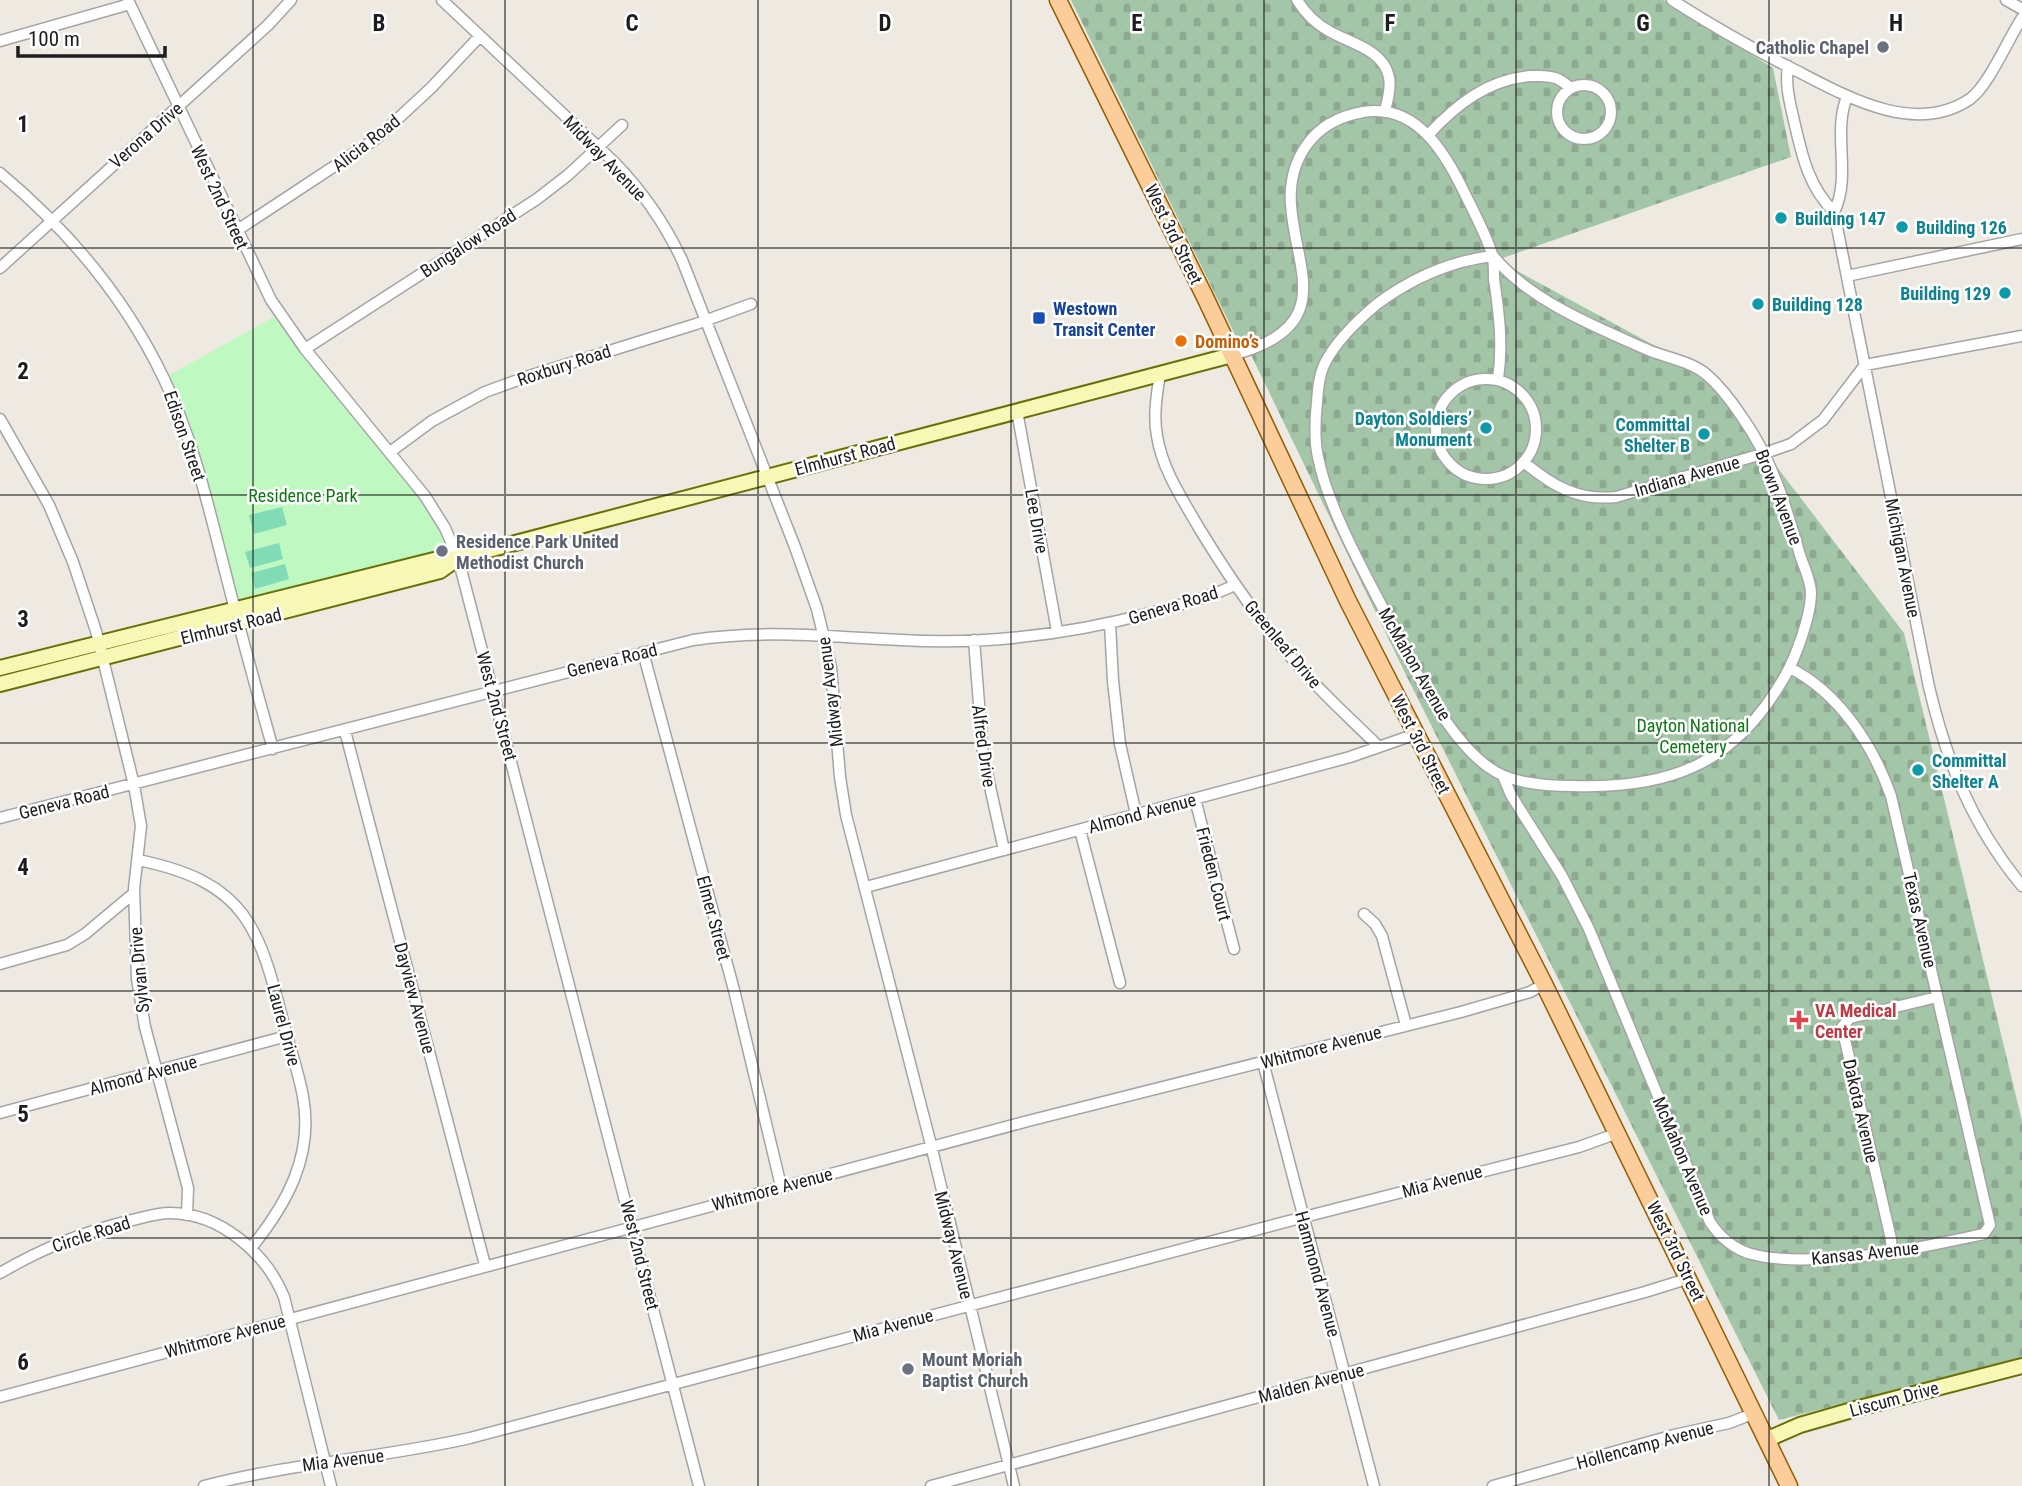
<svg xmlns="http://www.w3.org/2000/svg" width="2022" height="1486" font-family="'Roboto Condensed',sans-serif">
<defs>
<pattern id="cemetery-stones" width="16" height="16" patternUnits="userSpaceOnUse" patternTransform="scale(1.75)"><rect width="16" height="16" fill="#a4c6a8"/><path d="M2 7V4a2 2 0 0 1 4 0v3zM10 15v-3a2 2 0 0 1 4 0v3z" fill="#8daa90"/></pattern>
</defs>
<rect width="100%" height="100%" fill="#eeeae2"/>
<path fill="url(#cemetery-stones)" d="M1071,0H1664L1773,68L1791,157L1497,260L1705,373L1904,633L2022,1121V1357L1779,1420L1407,677L1255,363L1243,339L1238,341Z"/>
<path fill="#bff8c1" d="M279,314L425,496L458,558L235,609L218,545L164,378Z"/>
<path fill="#81dcb5" d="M282,507L287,525L254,534L249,515Z
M279,543L283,559L250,568L245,552Z
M285,564L289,579L255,589L251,573Z"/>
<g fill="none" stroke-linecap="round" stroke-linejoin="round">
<g stroke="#a4a4a4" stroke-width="13">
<path id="street" d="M128,0L271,300L305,349L425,496L445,528L458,558L699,1486
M442,0L615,163C643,192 665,224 682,260L795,547L817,609L831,667L840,777L846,815L929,1137L1014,1486
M1297,0C1305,13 1316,24 1329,31C1349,43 1383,49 1389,77C1391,88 1388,100 1385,110
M1672,0C1711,25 1751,48 1793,69C1844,95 1914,137 1970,99C1989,85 2008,39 2022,18
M2006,0L2022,9
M0,41L130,4
M1788,66C1785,86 1790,103 1794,121C1802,155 1808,186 1834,212
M1557 112a27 27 0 1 1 54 0a27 27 0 1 1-54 0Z
M1847,97C1832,133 1852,176 1834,212L1929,687C1947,763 1972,825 2022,886
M1428,135C1456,105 1488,79 1531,76C1539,76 1550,75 1558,79C1562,81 1567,85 1571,88
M0,173C68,230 126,299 164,379C194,441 209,509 226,575C241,634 257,692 273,749
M236,231L377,138L431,88L480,36
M1493,256C1530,301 1596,327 1648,350C1667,358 1690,361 1706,374C1720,386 1732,402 1742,417C1772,459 1786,506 1800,555C1804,567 1811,581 1811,593C1811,615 1796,657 1785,676C1735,764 1671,789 1573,786C1550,786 1517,784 1496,772C1452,747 1414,669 1391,624C1367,577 1328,509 1318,457C1314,439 1315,421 1317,402C1318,389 1319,375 1325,363C1336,341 1358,320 1377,304C1412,278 1450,261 1493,256Z
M0,268L268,25L291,0
M1847,276L2022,239
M305,349L537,199L568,175L622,125
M1232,355C1373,319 1251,225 1306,146C1319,127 1340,116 1363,112C1421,102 1449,161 1470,204C1477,218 1490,244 1493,258C1494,264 1494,272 1494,279C1499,312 1503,345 1498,379
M1160,373C1157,394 1153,415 1157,436C1162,469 1183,500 1199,528C1230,579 1263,627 1303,671C1327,698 1353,721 1378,746
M1436 429a50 50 0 1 1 100 0a50 50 0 1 1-100 0Z
M1017,411L1057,631
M0,419L49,505L73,562L96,631L134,785L141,826L134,889L137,979L145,1027L188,1188L187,1215
M390,452L432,421L485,392L526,377L696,324L751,304
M1525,463C1553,486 1578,501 1616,497L1765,453L1791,444L1823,420L1865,365L2022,336
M1110,624L1113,681L1120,744L1136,814
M974,640L983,755L1004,850
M643,652L734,990L781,1186
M345,731L485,1265
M1503,776L1511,795L1562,876L1589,929L1710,1222C1720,1237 1734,1249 1751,1254C1774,1260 1797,1260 1820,1259C1879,1257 1927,1246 1984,1234L1990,1225L1891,796C1873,745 1839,693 1790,668
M1195,799L1234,949
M0,818L693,640C767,629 827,637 901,640C985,645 1072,634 1154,612C1181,605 1210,597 1235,585
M1080,830L1120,983
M138,860C246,882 259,926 284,1025C290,1049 299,1073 303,1097C314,1156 286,1205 251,1248
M866,887L1350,757L1416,734
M1364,914L1375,924L1382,936L1406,1025
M0,964L67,945L85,934L134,893
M1263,1062L1374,1486
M0,1113L287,1036
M1892,1254L1891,1239L1842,1027L1850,1018L1937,997
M0,1273C41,1249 82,1232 128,1221C142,1218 156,1213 170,1213C220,1213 266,1253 284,1297L331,1486
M0,1397L1028,1121L1461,1012L1530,992L1544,984
M204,1486C292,1463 382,1458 470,1438L1304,1217L1579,1147L1618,1133
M931,1486L1645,1292L1690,1278
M1493,1486L1674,1435L1729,1423L1755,1413"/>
</g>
<g stroke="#697106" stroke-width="18">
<path id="secondary" d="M0,668L434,560L458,558L1232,355
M0,684L440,571L457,559
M1768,1439L1800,1425L1859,1408L2022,1366"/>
</g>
<g stroke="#935d03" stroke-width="19">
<path id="primary" d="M1058,0L1205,297L1348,601L1544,984L1789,1486"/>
</g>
<use href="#street" stroke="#fff" stroke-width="10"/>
<use href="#secondary" stroke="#f7f8b6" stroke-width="14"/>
<use href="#primary" stroke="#facd9b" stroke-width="16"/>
</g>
<path fill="none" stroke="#1d1d1d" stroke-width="2" stroke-opacity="0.55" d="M253,0V1486M505,0V1486M758,0V1486M1011,0V1486M1264,0V1486M1516,0V1486M1769,0V1486M0,248H2022M0,495H2022M0,743H2022M0,991H2022M0,1238H2022"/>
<g fill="#6b7280" stroke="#fff" stroke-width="2.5">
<circle cx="1883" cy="47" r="7"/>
<circle cx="442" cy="551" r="7"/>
<circle cx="908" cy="1369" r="7"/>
</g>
<g fill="#0f9aa8" stroke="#fff" stroke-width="2.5">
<circle cx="1781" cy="218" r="7"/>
<circle cx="1902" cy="227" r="7"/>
<circle cx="2005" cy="293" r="7"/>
<circle cx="1758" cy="304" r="7"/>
<circle cx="1486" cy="428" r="7"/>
<circle cx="1704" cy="434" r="7"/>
<circle cx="1918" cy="770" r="7"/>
</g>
<rect fill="#1a4fb4" stroke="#fff" stroke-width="2.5" x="1032" y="311" width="14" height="14" rx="3.5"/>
<circle fill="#e8710a" stroke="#fff" stroke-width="2.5" cx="1181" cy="341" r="7"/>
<path fill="#e0444e" stroke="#fff" stroke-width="2.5" d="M1795.5 1009.5h7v7h7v7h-7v7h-7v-7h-7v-7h7z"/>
<g text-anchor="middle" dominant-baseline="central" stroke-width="5" stroke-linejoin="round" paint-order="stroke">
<g font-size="18" font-weight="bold" fill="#5b616d" stroke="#fff" text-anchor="start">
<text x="1869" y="47" text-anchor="end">Catholic Chapel</text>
<text x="456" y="541">Residence Park United<tspan x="456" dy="21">Methodist Church</tspan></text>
<text x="922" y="1359">Mount Moriah<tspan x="922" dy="21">Baptist Church</tspan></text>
</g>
<g font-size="18" fill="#1d1d1d" stroke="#fff">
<text transform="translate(146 135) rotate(-41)">Verona Drive</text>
<text transform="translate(366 143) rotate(-38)">Alicia Road</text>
<text transform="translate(605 158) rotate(46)">Midway Avenue</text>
<text transform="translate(220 197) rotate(65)">West 2nd Street</text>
<text transform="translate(1174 234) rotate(64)">West 3rd Street</text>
<text transform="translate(468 243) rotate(-33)">Bungalow Road</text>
<text transform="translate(564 365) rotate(-18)">Roxbury Road</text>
<text transform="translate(185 436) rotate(71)">Edison Street</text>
<text transform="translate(845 456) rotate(-15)">Elmhurst Road</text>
<text transform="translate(1687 476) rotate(-16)">Indiana Avenue</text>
<text transform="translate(1779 497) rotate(69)">Brown Avenue</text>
<text transform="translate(1037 521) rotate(80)">Lee Drive</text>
<text transform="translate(1903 558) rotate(79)">Michigan Avenue</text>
<text transform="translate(1173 605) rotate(-17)">Geneva Road</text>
<text transform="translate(231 626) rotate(-14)">Elmhurst Road</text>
<text transform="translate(1283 644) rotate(50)">Greenleaf Drive</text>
<text transform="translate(612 660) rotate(-14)">Geneva Road</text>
<text transform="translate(1415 664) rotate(60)">McMahon Avenue</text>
<text transform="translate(830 692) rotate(-97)">Midway Avenue</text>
<text transform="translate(497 706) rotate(75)">West 2nd Street</text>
<text transform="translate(1421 744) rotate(63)">West 3rd Street</text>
<text transform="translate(984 746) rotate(82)">Alfred Drive</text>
<text transform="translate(64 802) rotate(-14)">Geneva Road</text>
<text transform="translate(1142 813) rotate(-15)">Almond Avenue</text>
<text transform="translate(1214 874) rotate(76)">Frieden Court</text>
<text transform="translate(714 918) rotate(75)">Elmer Street</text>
<text transform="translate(1920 920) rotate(77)">Texas Avenue</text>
<text transform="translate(139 970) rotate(-95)">Sylvan Drive</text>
<text transform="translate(415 998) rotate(75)">Dayview Avenue</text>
<text transform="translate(284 1025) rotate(75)">Laurel Drive</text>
<text transform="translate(1321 1047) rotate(-15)">Whitmore Avenue</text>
<text transform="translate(143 1075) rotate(-15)">Almond Avenue</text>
<text transform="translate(1861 1111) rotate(77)">Dakota Avenue</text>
<text transform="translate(1683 1156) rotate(67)">McMahon Avenue</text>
<text transform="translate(1442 1181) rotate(-15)">Mia Avenue</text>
<text transform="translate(772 1189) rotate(-15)">Whitmore Avenue</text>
<text transform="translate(91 1234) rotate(-18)">Circle Road</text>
<text transform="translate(954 1245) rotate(76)">Midway Avenue</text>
<text transform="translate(1676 1251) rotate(64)">West 3rd Street</text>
<text transform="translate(1865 1253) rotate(-6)">Kansas Avenue</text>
<text transform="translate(640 1255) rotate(76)">West 2nd Street</text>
<text transform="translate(1318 1274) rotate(75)">Hammond Avenue</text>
<text transform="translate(893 1325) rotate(-15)">Mia Avenue</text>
<text transform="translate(225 1336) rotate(-15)">Whitmore Avenue</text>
<text transform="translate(1311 1383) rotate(-15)">Malden Avenue</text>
<text transform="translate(1894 1399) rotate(-15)">Liscum Drive</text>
<text transform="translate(1645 1445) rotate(-15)">Hollencamp Avenue</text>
<text transform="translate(343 1460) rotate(-7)">Mia Avenue</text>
</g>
<g font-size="18" font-weight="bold" fill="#0d838f" stroke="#fff" text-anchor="start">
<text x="1795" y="218">Building 147</text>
<text x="1916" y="227">Building 126</text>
<text x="1991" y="293" text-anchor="end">Building 129</text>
<text x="1772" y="304">Building 128</text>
<text x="1472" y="418" text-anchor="end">Dayton Soldiers’<tspan x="1472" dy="21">Monument</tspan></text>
<text x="1690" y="424" text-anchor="end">Committal<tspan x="1690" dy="21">Shelter B</tspan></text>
<text x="1932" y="760">Committal<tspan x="1932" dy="21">Shelter A</tspan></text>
</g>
<g font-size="18" font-weight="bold" fill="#164399" stroke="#fff" text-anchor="start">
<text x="1053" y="308">Westown<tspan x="1053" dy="21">Transit Center</tspan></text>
</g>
<g font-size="18" font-weight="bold" fill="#c56008" stroke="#fff" text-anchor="start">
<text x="1195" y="341">Domino’s</text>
</g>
<g font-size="18" fill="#0d7812" stroke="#fff">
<text x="303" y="495">Residence Park</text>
<text x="1693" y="725">Dayton National<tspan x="1693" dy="21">Cemetery</tspan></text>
</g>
<g font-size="18" font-weight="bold" fill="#be3a42" stroke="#fff" text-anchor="start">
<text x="1815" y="1010">VA Medical<tspan x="1815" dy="21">Center</tspan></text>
</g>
</g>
<g font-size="23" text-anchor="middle" font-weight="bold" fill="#1d1d1d" stroke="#fff" stroke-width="5" stroke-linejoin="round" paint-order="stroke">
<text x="379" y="31">B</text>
<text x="632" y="31">C</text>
<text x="885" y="31">D</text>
<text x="1137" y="31">E</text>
<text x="1390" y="31">F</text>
<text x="1643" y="31">G</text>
<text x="1896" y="31">H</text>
<text x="23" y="132">1</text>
<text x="23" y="379">2</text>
<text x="23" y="627">3</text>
<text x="23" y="875">4</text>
<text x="23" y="1122">5</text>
<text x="23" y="1370">6</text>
</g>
<path d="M18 46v10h147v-10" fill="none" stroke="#1d1d1d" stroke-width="3.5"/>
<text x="28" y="46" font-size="21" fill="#1d1d1d" stroke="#ffffff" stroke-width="5" paint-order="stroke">100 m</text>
</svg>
